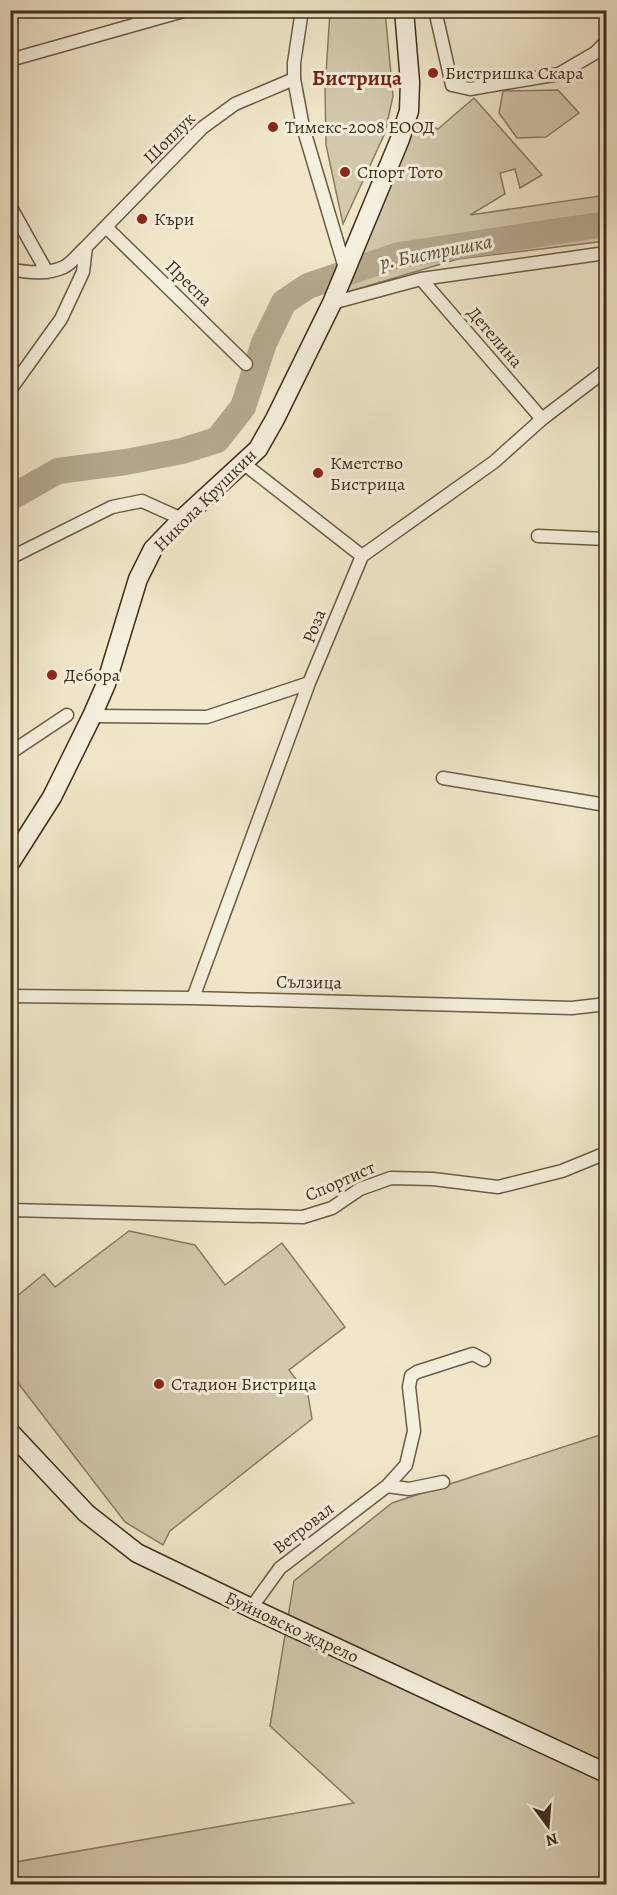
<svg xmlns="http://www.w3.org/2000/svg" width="617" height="1895" font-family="Alegreya,serif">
<rect width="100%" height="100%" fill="#f0e7ca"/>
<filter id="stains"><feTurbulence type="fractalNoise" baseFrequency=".00333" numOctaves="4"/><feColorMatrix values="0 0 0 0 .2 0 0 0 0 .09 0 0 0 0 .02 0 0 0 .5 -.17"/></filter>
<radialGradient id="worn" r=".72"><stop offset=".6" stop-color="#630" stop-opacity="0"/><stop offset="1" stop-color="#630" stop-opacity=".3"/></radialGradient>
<path fill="#d2c8ac" stroke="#887b63" stroke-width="1.5" d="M330,11H385L393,96L385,133L343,224L326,145L325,89Z
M558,90L579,113L546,137L517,138L499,113L503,91Z
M474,98L542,175L520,188L515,169L500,173L505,194L470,215L606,195V241L458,259L344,293L417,122L438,129Z
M129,1231L195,1245L225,1285L282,1243L345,1327L289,1370L308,1395L312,1419L170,1531L163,1545L125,1522L11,1374V1301L44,1274L55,1287Z
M606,1433V1884H11L10,1863L354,1803L270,1726L294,1581L392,1503Z"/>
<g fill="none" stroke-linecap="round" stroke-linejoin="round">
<path stroke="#857760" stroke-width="4.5" d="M10,496H13"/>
<path stroke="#b4a88e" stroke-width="26" d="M10,498L58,471L126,462L182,451L217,440L243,407L264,343L284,302L308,286L399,255L606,224"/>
<g stroke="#6b5c46" stroke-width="15">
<path id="street" d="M136,10L140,22
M302,10L294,63V79L303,127L345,268
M435,10L452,85L470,89L559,74L595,53L606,42
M10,60L187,10
M10,206L47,272
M106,227L246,364
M10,269C28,273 47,275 64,267C72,263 79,253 86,247
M421,279L542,419
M332,303L421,279L606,253
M10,390L61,319L83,272L86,247L202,128L235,104L294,79
M243,463L362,556
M538,536L606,539
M10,558L112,507L142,501L182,519
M92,716L207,717L309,683
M10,753L67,715
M443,778L606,805
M10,996L193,998L572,1008L598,1005L606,1002
M193,998L309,683L362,556L494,462L542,419L606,370
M10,1210L303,1217L332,1208L360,1189L391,1178L433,1179L498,1187L562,1171L606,1153
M387,1486L409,1489L443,1482
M251,1608L280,1568L387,1486L406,1465L414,1431L409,1387L411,1376L417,1372L473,1354L484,1360"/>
</g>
<g stroke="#3f2e1a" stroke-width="21">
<path id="secondary" d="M10,863L52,797L92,716L106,684L138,579L153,549L182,519L258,449L275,419L332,303L400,139L409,111L410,82L404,10
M10,1432L86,1513L137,1553L251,1608L606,1773"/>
</g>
<use href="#street" stroke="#f5efdd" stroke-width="12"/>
<use href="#secondary" stroke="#f5efdd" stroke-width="18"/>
</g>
<g fill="#8f2418" stroke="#f5efdd" stroke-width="2">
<circle cx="433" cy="73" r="6"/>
<circle cx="273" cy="127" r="6"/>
<circle cx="345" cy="172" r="6"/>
<circle cx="142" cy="219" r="6"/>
<circle cx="318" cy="473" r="6"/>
<circle cx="52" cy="675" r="6"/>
<circle cx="159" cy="1384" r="6"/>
</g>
<g text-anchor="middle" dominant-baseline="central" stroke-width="6" stroke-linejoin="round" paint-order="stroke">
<g font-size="18" fill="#3f2e1a" stroke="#f5efdd" text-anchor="start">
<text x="445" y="73">Бистришка Скара</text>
<text x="285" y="127">Тимекс-2008 ЕООД</text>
<text x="357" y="172">Спорт Тото</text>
<text x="154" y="219">Къри</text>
<text x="330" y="463">Кметство<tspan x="330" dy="21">Бистрица</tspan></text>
<text x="64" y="675">Дебора</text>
<text x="171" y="1384">Стадион Бистрица</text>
</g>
<g font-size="18" fill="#3f2e1a" stroke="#f5efdd">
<text transform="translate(169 138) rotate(-45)">Шоплук</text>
<text transform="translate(189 283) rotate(44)">Преспа</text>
<text transform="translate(495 337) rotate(49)">Детелина</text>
<text transform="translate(205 500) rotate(-45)">Никола Крушкин</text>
<text transform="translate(314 626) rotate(-68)">Роза</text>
<text transform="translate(309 982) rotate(1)">Сълзица</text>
<text transform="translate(340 1181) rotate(-24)">Спортист</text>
<text transform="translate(303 1528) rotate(-38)">Ветровал</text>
<text transform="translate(292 1627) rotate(25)">Буйновско ждрело</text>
</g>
<g font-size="20" font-style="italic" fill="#5c4c37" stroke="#f5efdd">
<text transform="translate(436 252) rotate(-11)">р. Бистришка</text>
</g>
<g font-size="21" font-weight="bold" fill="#7a1f14" stroke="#f5efdd">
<text x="357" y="78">Бистрица</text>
</g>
</g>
<rect width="617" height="1895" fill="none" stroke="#f0e7ca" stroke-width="36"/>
<rect x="12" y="12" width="593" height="1871" fill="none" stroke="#3f2e1a" stroke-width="3"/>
<rect x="18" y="18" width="581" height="1859" fill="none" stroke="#3f2e1a" stroke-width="1.5"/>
<g transform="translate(548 1826) rotate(164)" stroke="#f5efdd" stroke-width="4.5" paint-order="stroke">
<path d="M0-4.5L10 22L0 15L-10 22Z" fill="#3f2e1a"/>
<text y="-9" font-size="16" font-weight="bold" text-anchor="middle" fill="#3f2e1a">N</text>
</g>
<rect width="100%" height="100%" filter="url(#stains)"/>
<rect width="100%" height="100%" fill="url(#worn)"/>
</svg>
